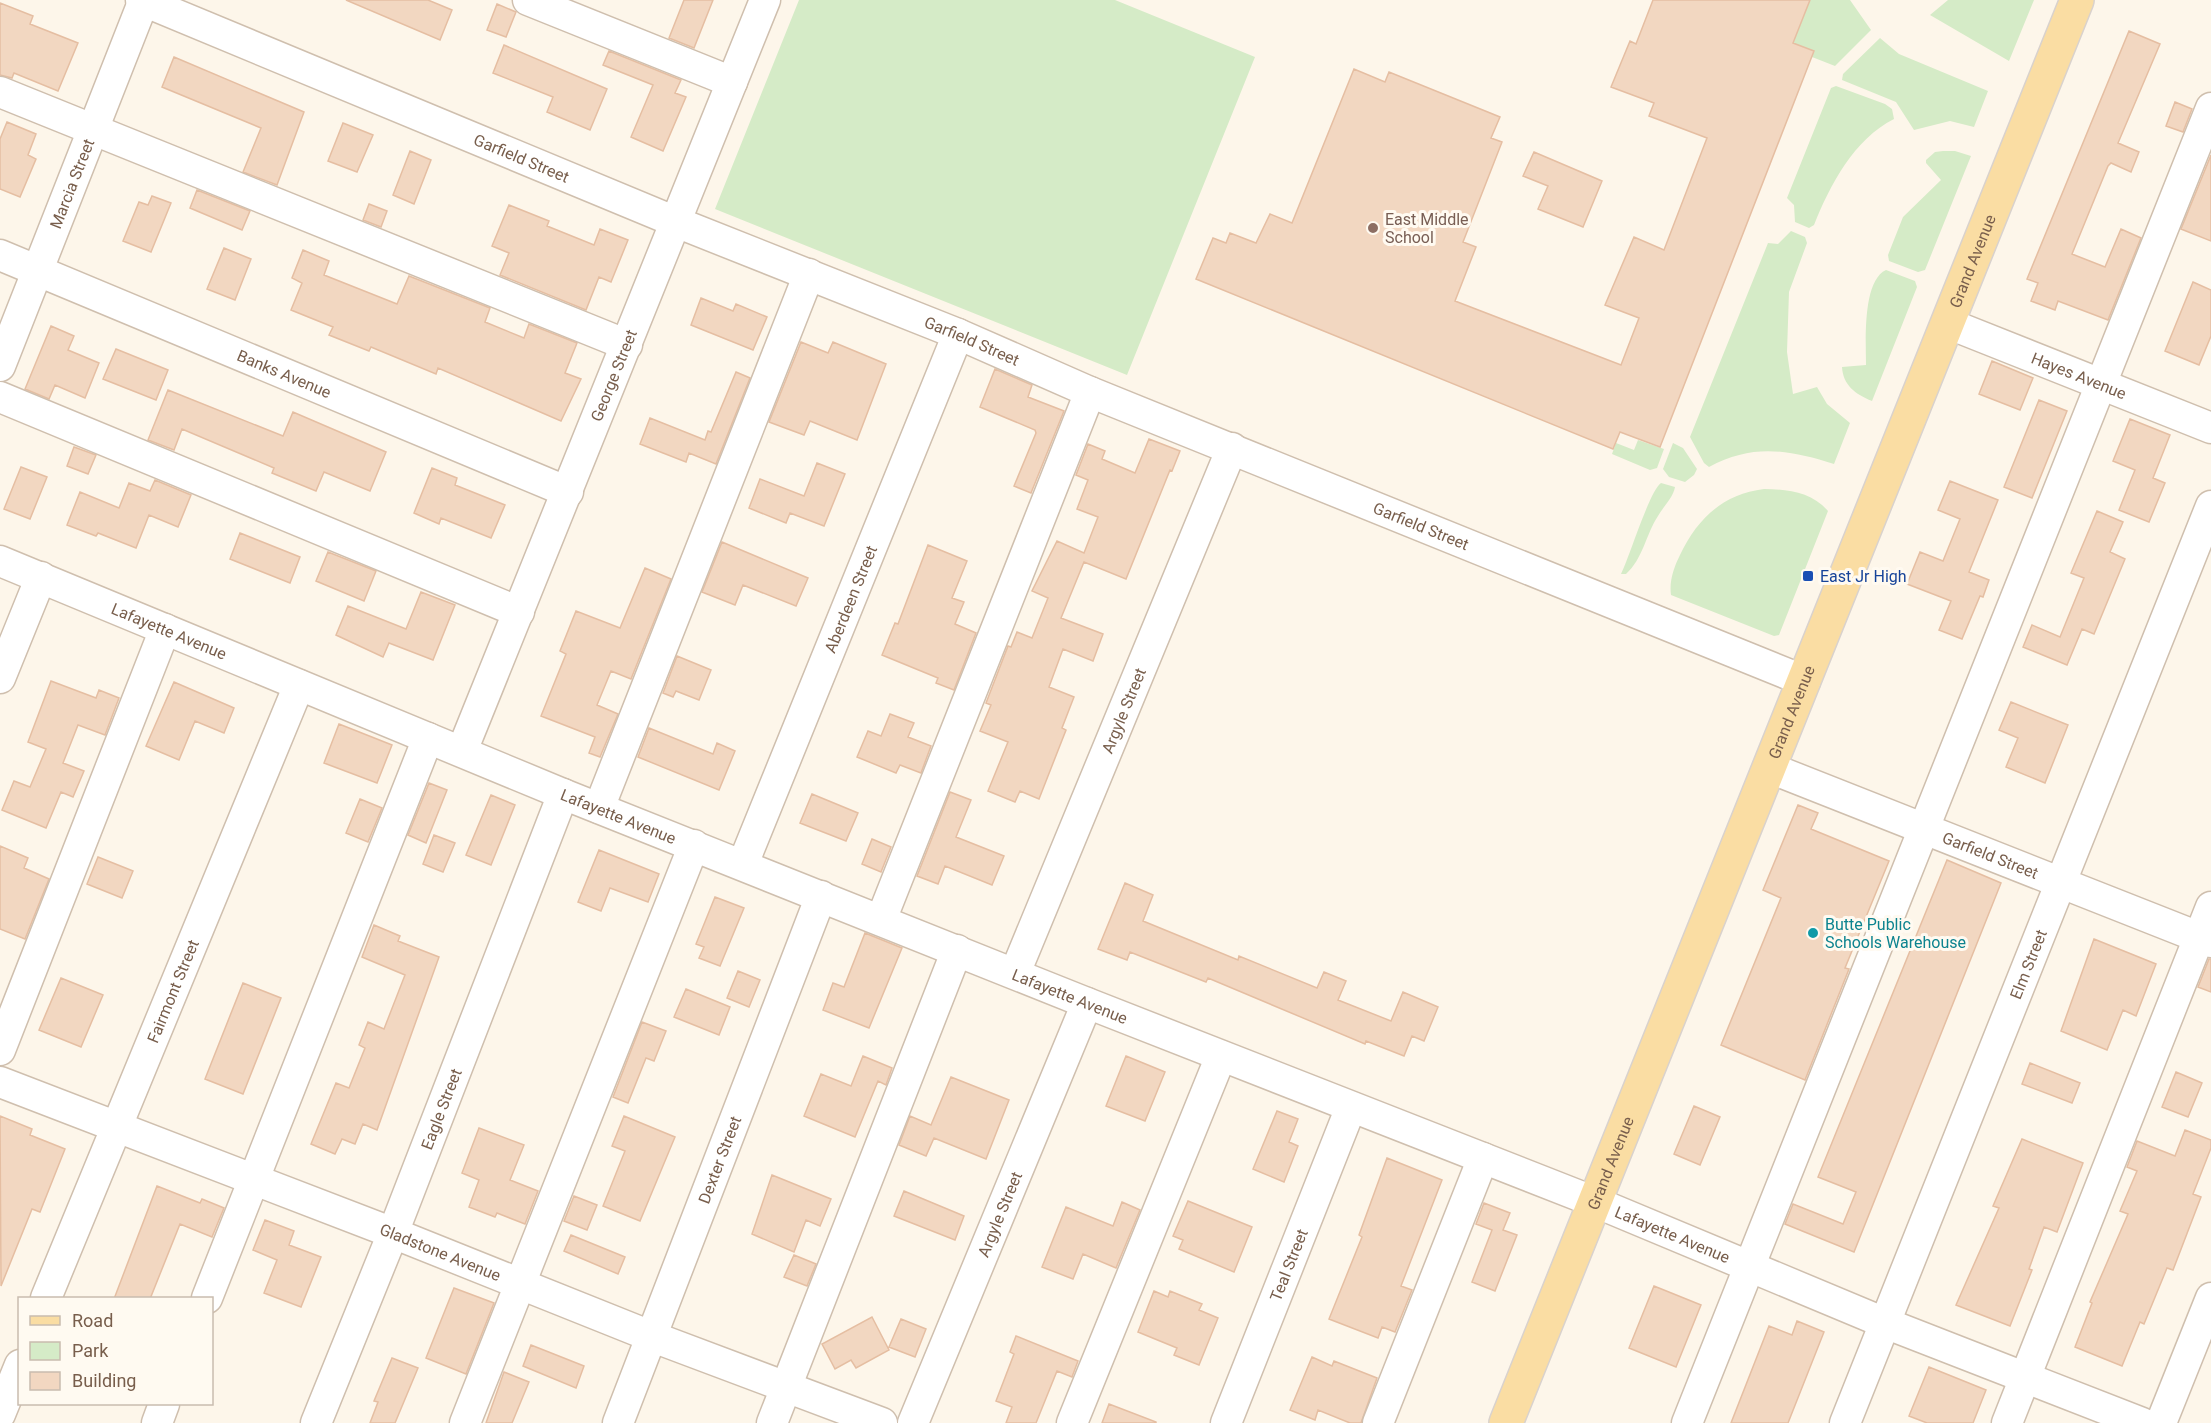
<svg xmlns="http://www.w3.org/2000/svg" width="2211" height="1423" font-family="Roboto,sans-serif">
<rect width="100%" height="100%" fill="#fdf6ea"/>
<path fill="#d5ebc7" d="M799,0H1115L1255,57L1127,375L715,209Z
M1810,0H1850L1871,30L1835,66L1812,57L1813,51L1793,43Z
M1948,0H2034L2009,61L1930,15Z
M1880,38L1899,54L1988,91L1974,127L1950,121L1914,130L1896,102L1842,80L1843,74Z
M1836,86L1885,104L1892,109L1894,119C1854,139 1830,185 1814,225L1809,228L1795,222L1794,205L1787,198L1831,88Z
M1943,151H1955L1971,156L1925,270L1918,272L1889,261L1888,255L1903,217L1941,180L1926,163V160L1935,152Z
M1791,231L1805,237L1807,243L1789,292L1787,352L1793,394L1817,387L1827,404L1850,423L1834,464C1789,450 1753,443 1709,467L1704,463L1690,437L1768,243L1778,244Z
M1886,270L1915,281L1917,287L1872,401C1855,394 1843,385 1842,367L1866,365C1866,343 1862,281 1886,270Z
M1638,440L1664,449L1657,468L1650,470L1612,454L1616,443L1634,450Z
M1673,443L1683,448L1697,469L1694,475L1685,482L1669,477L1663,469Z
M1661,483L1675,487C1673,498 1663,507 1658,516C1646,534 1643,559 1626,574H1621C1630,556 1649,492 1661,483Z
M1764,489C1787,489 1812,492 1828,511L1779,635L1774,636L1671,595C1669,581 1674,567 1680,555C1697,519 1723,494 1764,489Z"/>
<path fill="#f2d7c1" stroke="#e5bea2" stroke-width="1.5" d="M346,0H428L452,10L440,40Z
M684,0H713L694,48L669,38Z
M1653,0H1810L1793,43L1814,51L1660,447L1620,432L1613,449L1196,279L1213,238L1226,243L1230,233L1256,243L1270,214L1292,223L1354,69L1385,82L1389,72L1500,117L1491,138L1502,142L1463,242L1476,247L1455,301L1621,365L1639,318L1605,305L1634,237L1664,250L1707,138L1649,116L1654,103L1611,87L1630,41L1636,44Z
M0,3L33,16L30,24L78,43L58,91L14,73L12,78L0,75Z
M497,4L516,12L506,37L487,30Z
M2129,31L2160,44L2118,143L2139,152L2131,172L2111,163L2108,166L2072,254L2105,267L2121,229L2141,238L2108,320L2058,301L2055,310L2031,301L2038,283L2027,279Z
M504,45L607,89L590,130L547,112L553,97L493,73Z
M609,51L681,80L675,93L686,97L663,151L631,137L653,85L603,65Z
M174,57L304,112L277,185L243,172L261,128L162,87Z
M2175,102L2192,109L2183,132L2166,126Z
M7,122L36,134L28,155L36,159L20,197L0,189V139Z
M343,123L373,135L357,172L328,161Z
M410,151L431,160L414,204L393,195Z
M1534,152L1602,181L1583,227L1538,209L1548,186L1523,176Z
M2211,155V241L2181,229Z
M197,190L250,211L242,230L190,208Z
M152,196L171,203L151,252L123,241L139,202L148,205Z
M369,204L387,211L381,227L363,220Z
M509,205L549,221L547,226L594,245L600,229L628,240L611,282L599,277L586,310L500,275L509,253L492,246Z
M224,248L251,259L235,300L207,289Z
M303,250L329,261L324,275L397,304L409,276L490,308L485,322L524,338L529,324L577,343L565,373L581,379L561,421L438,368L436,374L371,347L369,351L329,335L333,327L291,310L302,283L292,278Z
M2193,282L2211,290V336L2199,365L2165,351Z
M701,298L733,311L736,304L767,317L753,350L691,325Z
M51,326L74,336L68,350L99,363L85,398L55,385L49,399L25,389Z
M801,342L828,353L833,342L886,364L857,440L810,421L804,435L769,422Z
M116,349L168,370L156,400L103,379Z
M1992,361L2033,378L2020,410L1979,394Z
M995,369L1032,385L1028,397L1064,411L1031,493L1014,486L1036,433L1035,430L980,407Z
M736,372L750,378L716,464L689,453L686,462L640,444L650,418L705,440L708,431L711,432Z
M168,390L283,436L293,412L386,452L370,491L324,472L316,491L272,473L274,468L182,429L174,450L148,440Z
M2039,400L2067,411L2032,498L2004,487Z
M2130,419L2170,435L2153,478L2165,483L2149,522L2119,510L2135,470L2113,461Z
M1149,439L1180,451L1172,471L1170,470L1126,579L1084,562L1061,618L1103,634L1093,661L1063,649L1049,687L1074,697L1062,728L1066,730L1039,799L1020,791L1015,802L988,791L1008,742L980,731L991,705L986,703L1008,646L1011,647L1017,632L1032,638L1048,598L1032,591L1057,541L1084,553L1098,517L1077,509L1088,480L1076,475L1088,444L1105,451L1102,459L1135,473Z
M74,447L96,455L88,474L67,466Z
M817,463L845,474L824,526L790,513L786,523L749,508L760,479L804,496Z
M21,467L47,477L30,519L4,509Z
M432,468L457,478L455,485L505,505L491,538L441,518L439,524L414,513Z
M155,480L191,495L178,527L149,515L136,548L98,533L96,536L67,525L80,492L119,508L129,483L150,491Z
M1950,481L1998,500L1969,572L1989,580L1983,597L1980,596L1962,639L1939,630L1951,601L1907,584L1920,552L1943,561L1960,519L1938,510Z
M2097,511L2123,522L2110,552L2125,559L2094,634L2082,629L2067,665L2023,647L2032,625L2060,637L2084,578L2071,573Z
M240,533L300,557L290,583L230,559Z
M722,542L808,578L796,606L743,585L735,605L702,592Z
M928,545L967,561L952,598L964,602L955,624L976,633L954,690L936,683L938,678L882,655L895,623L898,624Z
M328,552L376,571L364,601L316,581Z
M645,568L671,579L631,679L611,671L597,705L618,714L600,757L589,753L595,737L541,716L566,654L560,651L576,611L620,628Z
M421,592L455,605L433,660L389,643L383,657L336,635L348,606L406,629Z
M677,656L711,670L699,700L676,691L673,697L663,693Z
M51,681L96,698L99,690L119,698L105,735L78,725L63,763L84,771L73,797L61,792L46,828L2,810L14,781L30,787L46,749L28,742Z
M174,682L234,708L224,733L195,721L179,760L146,746Z
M2011,702L2068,725L2045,783L2006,767L2018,738L1999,730Z
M890,714L914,723L908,737L931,746L921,773L900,765L896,773L857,757L868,731L881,736Z
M339,724L392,745L377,783L324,763Z
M649,728L713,754L717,743L735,751L719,790L638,757Z
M429,783L447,790L426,843L408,835Z
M950,792L971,800L956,837L1004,856L992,885L945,866L938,884L917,876Z
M812,794L858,813L846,841L800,823Z
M491,795L515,805L491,865L466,855Z
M360,799L382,808L368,842L346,833Z
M1798,805L1818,813L1811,829L1889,861L1845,968L1849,969L1805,1080L1721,1045L1781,898L1763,890Z
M434,835L455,843L443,872L423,864Z
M872,839L891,847L881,872L862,864Z
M0,846L28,858L24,868L49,879L25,939L0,929Z
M599,850L659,874L648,902L610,888L601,911L578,902Z
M98,857L133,871L122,898L87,884Z
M1947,860L2001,883L1854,1252L1785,1224L1793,1204L1843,1224L1856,1192L1818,1177Z
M1125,883L1153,895L1143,921L1238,960L1239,956L1317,988L1324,972L1346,981L1338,1000L1391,1021L1403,992L1438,1007L1424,1041L1412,1036L1404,1056L1366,1041L1365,1044L1208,978L1206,982L1130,952L1127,960L1098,949Z
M715,897L744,908L720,966L699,958L704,947L696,944Z
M374,925L400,936L398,941L439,957L377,1130L363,1124L355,1144L342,1139L335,1154L311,1144L336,1083L349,1088L365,1048L359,1045L368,1022L384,1029L405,975L362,957Z
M865,933L902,948L869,1028L823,1010L833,983L844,987Z
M2094,939L2156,964L2136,1016L2123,1010L2107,1050L2061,1031Z
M2209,959H2211V992L2198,987Z
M738,971L760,980L749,1007L727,998Z
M61,978L103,995L81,1047L39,1030Z
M243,983L281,998L243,1094L205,1079Z
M686,989L730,1007L719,1035L674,1017Z
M642,1022L666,1031L654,1061L646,1058L628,1103L613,1097Z
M863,1056L892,1068L886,1085L878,1081L855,1137L804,1116L821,1074L851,1086Z
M1126,1056L1165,1072L1145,1121L1106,1106Z
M2030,1063L2080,1083L2072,1103L2022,1084Z
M2176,1072L2202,1083L2188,1117L2162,1107Z
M951,1077L1009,1100L986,1159L934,1138L926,1156L899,1145L910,1116L931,1125Z
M1694,1106L1720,1117L1700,1165L1674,1154Z
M1277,1111L1298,1119L1289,1142L1298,1146L1284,1182L1253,1169Z
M0,1116L32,1129L30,1135L65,1149L40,1212L32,1209L1,1286Z
M624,1116L675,1137L640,1221L603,1206L625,1151L612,1146Z
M479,1128L524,1145L510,1180L538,1191L525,1224L497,1213L495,1217L469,1207L479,1180L462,1173Z
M2185,1130L2211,1140V1148L2193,1194L2201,1197L2173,1270L2167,1268L2144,1324L2140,1322L2122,1366L2075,1347L2092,1303L2090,1302L2128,1214L2120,1211L2137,1171L2127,1167L2137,1141L2175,1156Z
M2022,1139L2083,1163L2057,1232L2044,1227L2029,1269L2032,1270L2010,1326L1956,1305L1999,1208L1993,1206Z
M1387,1158L1442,1180L1401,1286L1412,1290L1395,1332L1382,1327L1378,1338L1329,1319L1362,1237L1359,1235Z
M772,1175L831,1199L820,1226L806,1220L794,1252L752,1234Z
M157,1186L200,1203L202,1199L224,1208L212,1237L180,1224L150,1299H114Z
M904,1191L964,1216L955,1240L894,1216Z
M574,1196L597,1205L587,1230L564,1221Z
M1188,1201L1252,1227L1234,1272L1179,1249L1183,1240L1173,1236Z
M1122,1202L1140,1210L1116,1268L1083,1254L1073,1279L1042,1267L1066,1207L1113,1226Z
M1484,1203L1510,1213L1503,1230L1517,1235L1495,1291L1472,1282L1492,1230L1476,1224Z
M265,1220L294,1231L289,1245L321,1257L301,1307L264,1293L277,1260L253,1250Z
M571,1235L625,1257L618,1274L564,1251Z
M794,1255L816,1264L807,1286L784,1277Z
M1654,1286L1701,1305L1676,1367L1629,1348Z
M454,1288L494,1303L466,1374L426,1358Z
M1154,1291L1168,1297L1170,1291L1202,1304L1199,1310L1218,1318L1199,1365L1174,1355L1177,1348L1138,1332Z
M872,1317L889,1350L856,1368L851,1360L835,1369L822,1344Z
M901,1319L926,1329L915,1357L889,1347Z
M1797,1321L1824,1332L1788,1423H1731L1769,1326L1792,1335Z
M1016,1336L1078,1361L1072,1377L1057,1371L1036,1423H1006L1012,1407L996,1401L1014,1354L1010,1352Z
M531,1345L584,1366L576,1388L523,1366Z
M1312,1357L1332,1366L1334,1361L1377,1378L1361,1423H1350L1318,1410L1315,1420L1290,1410Z
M392,1358L418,1368L395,1423H370L378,1402L374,1401Z
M1929,1367L1986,1390L1973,1423H1927L1909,1416Z
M504,1372L529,1382L512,1423H486Z
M1109,1404L1156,1422V1423H1102Z"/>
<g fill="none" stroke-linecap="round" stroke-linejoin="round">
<g stroke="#cfbfae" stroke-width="33">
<g id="minor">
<path id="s1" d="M141,0L676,222L958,334L1090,392L1805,681"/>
<path d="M528,0L732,82"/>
<path d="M0,92L627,345"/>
<path id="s2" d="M0,255L568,492"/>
<path id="s3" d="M1947,323L2211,428"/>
<path id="s4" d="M0,366L144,0"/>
<path d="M0,397L519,612"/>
<path id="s5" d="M0,561L563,794L1087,1003L1595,1202L1885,1323L2142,1423"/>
<path d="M0,678L41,577"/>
<path id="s6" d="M462,751L765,0"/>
<path id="s7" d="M1770,768L2211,942"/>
<path d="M599,808L809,274"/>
<path id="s8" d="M743,864L958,334"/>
<path d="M881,920L1090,392"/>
<path id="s9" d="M1015,973L1232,448"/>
<path d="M0,1050L165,629"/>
<path id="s10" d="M0,1082L393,1233L653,1337L882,1423"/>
<path id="s11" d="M46,1298L299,685"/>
<path d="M207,1298L428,738"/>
<path d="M0,1414L20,1365"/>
<path d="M157,1423L164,1404"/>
<path id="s12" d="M316,1423L393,1233L563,794"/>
<path d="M465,1423L694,845"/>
<path id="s13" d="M618,1423L821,896"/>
<path d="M772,1423L957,950"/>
<path id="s14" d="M913,1423L1087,1003"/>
<path d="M1072,1423L1221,1056"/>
<path id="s15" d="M1226,1423L1351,1107"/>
<path d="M1378,1423L1483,1158"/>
<path d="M1687,1423L2211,108"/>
<path id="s16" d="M1845,1423L2211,506"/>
<path d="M2007,1423L2211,907"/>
<path d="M2161,1423L2211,1298"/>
</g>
</g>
<g stroke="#d9d2cd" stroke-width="36">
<g id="major">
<path id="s17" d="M1506,1423L2077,0"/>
</g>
</g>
<use href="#minor" stroke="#fff" stroke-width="30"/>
<use href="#major" stroke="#fadda3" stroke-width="33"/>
</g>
<circle fill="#8d6e63" stroke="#fffaf1" stroke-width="2" cx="1373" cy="228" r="6"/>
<rect fill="#1a4fb4" stroke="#fffaf1" stroke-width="2" x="1802" y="570" width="12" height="12" rx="3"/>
<circle fill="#0f9aa8" stroke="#fffaf1" stroke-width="2" cx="1813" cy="933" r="6"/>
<g text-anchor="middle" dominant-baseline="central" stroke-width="6" stroke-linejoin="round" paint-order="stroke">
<g font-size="16" fill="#785e4c" stroke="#fffaf1">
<text stroke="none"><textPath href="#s1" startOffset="412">Garfield Street</textPath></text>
<text stroke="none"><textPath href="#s4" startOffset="196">Marcia Street</textPath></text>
<text stroke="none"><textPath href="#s17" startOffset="1252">Grand Avenue</textPath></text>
<text stroke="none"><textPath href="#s1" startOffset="898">Garfield Street</textPath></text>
<text stroke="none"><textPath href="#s2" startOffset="308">Banks Avenue</textPath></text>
<text stroke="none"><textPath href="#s6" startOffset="405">George Street</textPath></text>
<text stroke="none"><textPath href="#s3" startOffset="142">Hayes Avenue</textPath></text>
<text stroke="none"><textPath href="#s1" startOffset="1384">Garfield Street</textPath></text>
<text stroke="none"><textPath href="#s8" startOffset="286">Aberdeen Street</textPath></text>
<text stroke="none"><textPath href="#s5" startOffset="183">Lafayette Avenue</textPath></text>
<text stroke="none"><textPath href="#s9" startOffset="284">Argyle Street</textPath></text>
<text stroke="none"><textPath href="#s17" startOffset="766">Grand Avenue</textPath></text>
<text stroke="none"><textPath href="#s5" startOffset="669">Lafayette Avenue</textPath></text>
<text stroke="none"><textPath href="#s7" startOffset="237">Garfield Street</textPath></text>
<text stroke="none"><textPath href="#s16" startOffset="494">Elm Street</textPath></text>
<text stroke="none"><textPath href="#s11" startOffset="332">Fairmont Street</textPath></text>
<text stroke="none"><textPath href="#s5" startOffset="1155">Lafayette Avenue</textPath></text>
<text stroke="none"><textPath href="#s12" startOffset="338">Eagle Street</textPath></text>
<text stroke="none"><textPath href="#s13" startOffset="282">Dexter Street</textPath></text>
<text stroke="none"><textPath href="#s17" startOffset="280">Grand Avenue</textPath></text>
<text stroke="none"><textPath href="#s14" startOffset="226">Argyle Street</textPath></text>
<text stroke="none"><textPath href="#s5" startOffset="1803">Lafayette Avenue</textPath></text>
<text stroke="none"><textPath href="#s10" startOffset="472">Gladstone Avenue</textPath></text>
<text stroke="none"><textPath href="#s15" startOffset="170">Teal Street</textPath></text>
</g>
<g font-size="16" fill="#785e54" stroke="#fffaf1" text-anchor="start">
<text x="1385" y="219">East Middle<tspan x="1385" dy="18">School</tspan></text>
</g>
<g font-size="16" fill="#164399" stroke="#fffaf1" text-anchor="start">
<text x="1820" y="576">East Jr High</text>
</g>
<g font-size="16" fill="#0d838f" stroke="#fffaf1" text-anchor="start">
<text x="1825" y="924">Butte Public<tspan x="1825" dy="18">Schools Warehouse</tspan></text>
</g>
</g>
<rect x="18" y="1297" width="195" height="108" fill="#fffaf1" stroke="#c9bcaf" stroke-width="1.5"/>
<rect x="30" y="1316" width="30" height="9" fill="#fadda3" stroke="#c9bcaf" stroke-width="1.5"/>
<text x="72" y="1327" font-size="18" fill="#785e4c">Road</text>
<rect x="30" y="1342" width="30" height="18" fill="#d5ebc7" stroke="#c9bcaf" stroke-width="1.5"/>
<text x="72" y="1357" font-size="18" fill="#785e4c">Park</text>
<rect x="30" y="1372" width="30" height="18" fill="#f2d7c1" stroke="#c9bcaf" stroke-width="1.5"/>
<text x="72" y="1387" font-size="18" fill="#785e4c">Building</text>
</svg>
